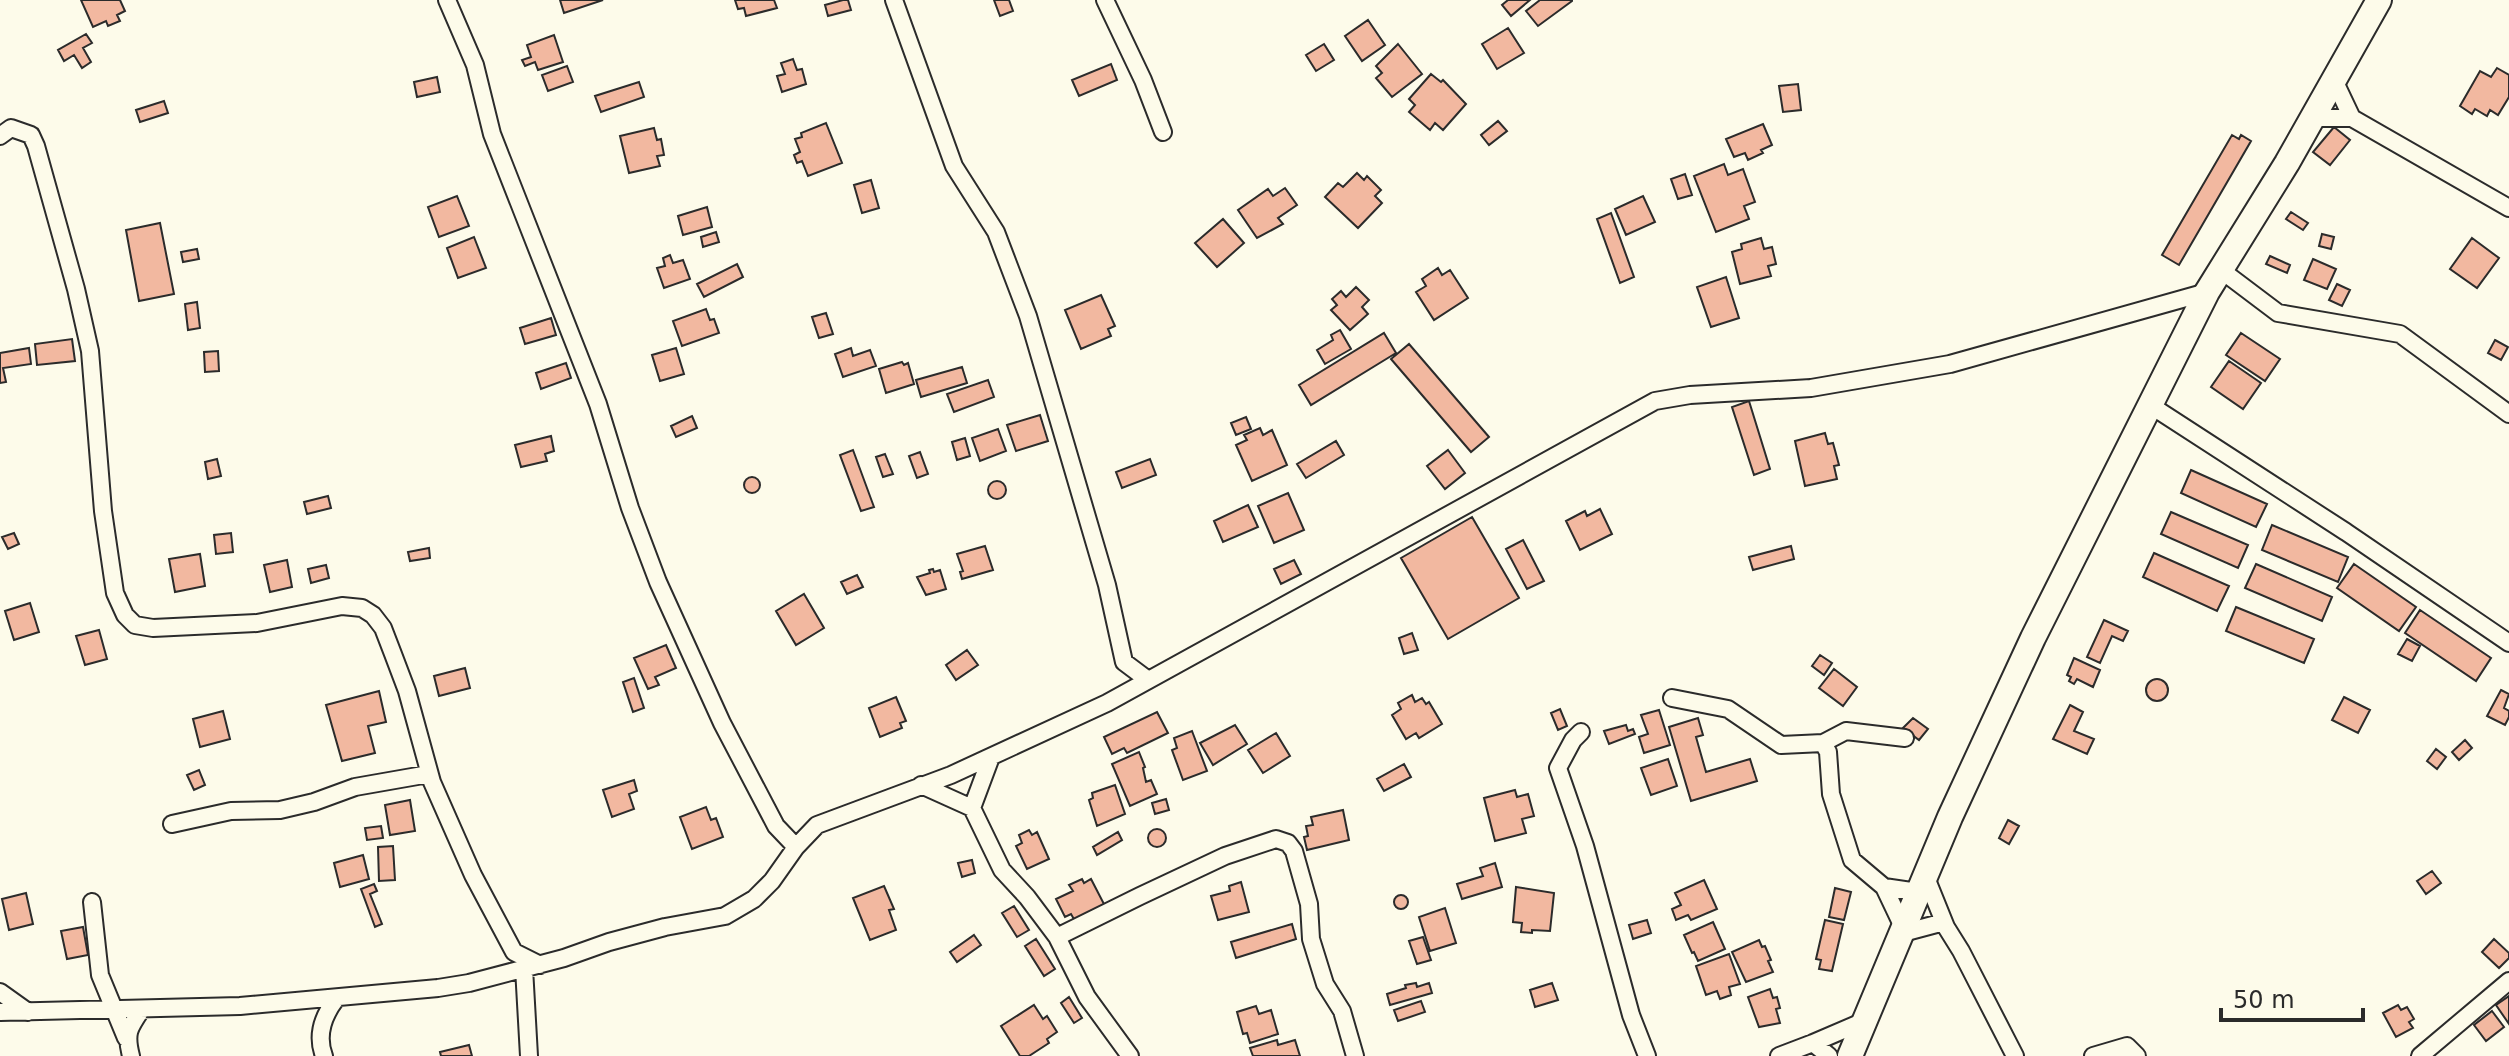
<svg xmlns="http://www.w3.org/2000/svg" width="2509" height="1056" font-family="'DejaVu Sans',sans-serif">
<rect width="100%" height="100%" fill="#fdfbea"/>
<path fill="#f2b8a0" stroke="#2b2b2b" stroke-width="2" d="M81,0H120L125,11L117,15L120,21L108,26L106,21L93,27Z
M560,0H603L564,13Z
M735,0H774L777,8L746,16L744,8L738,9Z
M843,0H848L851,10L828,16L825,5Z
M994,0H1009L1013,11L1000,16Z
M1508,0H1530L1511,16L1502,5Z
M1540,0H1572V1L1538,26L1526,11Z
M1368,20L1385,45L1362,61L1345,36Z
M1508,28L1524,53L1497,69L1482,44Z
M86,34L92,43L83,48L91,62L82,68L74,55L64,61L58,50Z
M554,35L563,62L538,70L535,62L525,66L522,60L531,57L527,45Z
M1324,44L1334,60L1316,71L1306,55Z
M1398,44L1422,74L1392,97L1376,78L1382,73L1376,66Z
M793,59L797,70L802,69L806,84L782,92L777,76L785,74L781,63Z
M1111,64L1117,80L1079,96L1072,80Z
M567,66L573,82L548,91L542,75Z
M2497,68L2509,75V97L2498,115L2490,110L2487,116L2475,109L2472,114L2460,106L2480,71L2491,77Z
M1431,74L1441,82L1443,80L1466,104L1443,130L1435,123L1430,130L1409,112L1415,105L1409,99Z
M437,77L440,92L417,97L414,82Z
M639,82L644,97L601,112L595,96Z
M1798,84L1801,110L1783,112L1779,86Z
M164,101L168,113L140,122L136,110Z
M1498,121L1507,131L1489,145L1481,135Z
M826,123L842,163L808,176L802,161L797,163L794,155L800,152L795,139L802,137L801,133Z
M1763,124L1772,145L1761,150L1763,153L1748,160L1745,153L1734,157L1726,139Z
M2334,127L2350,140L2330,165L2313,152Z
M654,128L657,140L661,139L664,155L657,156L660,166L629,173L620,136Z
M2232,135L2239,139L2241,135L2251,141L2179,265L2162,255Z
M1724,164L1728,175L1743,169L1755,202L1744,206L1749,219L1716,232L1694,176Z
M1357,173L1364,180L1367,176L1381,190L1375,196L1382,203L1358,228L1325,197L1338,183L1343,187Z
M1685,174L1692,195L1678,199L1671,179Z
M871,180L879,208L862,213L854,185Z
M1285,188L1297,205L1278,218L1283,224L1257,238L1238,210L1268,189L1273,196Z
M457,196L469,226L439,237L428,207Z
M1643,196L1655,222L1626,235L1615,209Z
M707,207L712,227L683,235L678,216Z
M2291,212L2308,223L2303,230L2286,219Z
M1611,213L1634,277L1620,283L1597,219Z
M1223,219L1244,243L1217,267L1195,243Z
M160,223L174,294L139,301L126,230Z
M716,232L719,242L703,247L701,237Z
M2322,234L2334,237L2331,249L2319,246Z
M474,237L486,268L458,278L447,248Z
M1761,238L1764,249L1772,247L1776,264L1768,266L1771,276L1740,284L1732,252L1742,249L1741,244Z
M2472,238L2499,258L2477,288L2450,269Z
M197,249L199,259L183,262L181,252Z
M670,255L673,263L683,260L690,279L664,288L657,268L665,266L663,258Z
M2270,256L2290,265L2287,273L2266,264Z
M2313,259L2336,269L2327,289L2304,280Z
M737,264L743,277L704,297L697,284Z
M1438,268L1442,275L1450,270L1468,298L1434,320L1416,292L1426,286L1422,279Z
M1726,277L1739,318L1711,327L1697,287Z
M2337,284L2350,290L2342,306L2329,300Z
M1356,287L1369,300L1362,307L1368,314L1350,330L1331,310L1337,305L1332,299L1341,291L1346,297Z
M1101,295L1115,326L1108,329L1111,336L1081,349L1065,310Z
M197,302L200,328L188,330L185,304Z
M706,309L710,320L714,319L719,333L682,346L673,321Z
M826,313L833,334L819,338L812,317Z
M551,318L556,335L525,344L520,328Z
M1340,330L1351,349L1325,364L1317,350L1333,340L1331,335Z
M1384,333L1396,353L1311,405L1299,385Z
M2241,333L2280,359L2265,381L2226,355Z
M72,339L75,361L37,365L35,344Z
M2495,340L2508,347L2501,360L2488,353Z
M1409,344L1489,437L1471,452L1391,359Z
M29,348L31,364L3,368L6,382L0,383V353Z
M676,348L684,374L660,381L652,355Z
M851,348L853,356L870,350L876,366L843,377L835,354Z
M218,351L219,371L205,372L204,352Z
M2229,361L2261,383L2243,409L2211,387Z
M902,362L904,365L908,363L914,384L886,393L879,369Z
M566,363L571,378L541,389L536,373Z
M962,367L967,383L921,397L916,380Z
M988,380L994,397L954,412L947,394Z
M1749,401L1770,469L1754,475L1732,407Z
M1040,415L1048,441L1016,451L1007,425Z
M692,416L697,428L676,437L671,426Z
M1246,417L1251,429L1236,435L1231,423Z
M1260,428L1263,435L1272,430L1287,465L1252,481L1236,445L1247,440L1244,435Z
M998,429L1006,451L980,461L972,438Z
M1825,433L1828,444L1833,443L1839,465L1834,466L1837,479L1805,486L1795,441Z
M551,436L554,451L545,454L547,461L521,467L515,445Z
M965,438L970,456L957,460L952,442Z
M1336,441L1344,455L1306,478L1297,464Z
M853,450L874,507L861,511L840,455Z
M1448,450L1465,473L1445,489L1427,466Z
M920,452L928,474L917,478L909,456Z
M885,454L893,474L883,477L876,457Z
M217,459L221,476L208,479L205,462Z
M1150,459L1156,475L1122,488L1116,472Z
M2191,470L2267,504L2256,527L2181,493Z
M744 485a8 8 0 1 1 16 0a8 8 0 1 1-16 0Z
M988 490a9 9 0 1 1 18 0a9 9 0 1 1-18 0Z
M1288,493L1304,530L1274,543L1258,506Z
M328,496L331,508L307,514L304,502Z
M1248,505L1258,527L1223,542L1214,521Z
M1600,509L1612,534L1580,550L1566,521L1585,511L1587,516Z
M2171,512L2248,545L2238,568L2161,534Z
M1472,517L1519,598L1448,639L1401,558Z
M2272,525L2348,557L2338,582L2262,550Z
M14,533L19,544L8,549L2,537Z
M231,533L233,552L216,554L214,535Z
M1523,540L1544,581L1527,589L1506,549Z
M985,546L993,570L962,579L960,572L963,571L957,554Z
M1791,546L1794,559L1753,570L1749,557Z
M429,548L430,558L410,561L408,552Z
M2154,553L2229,586L2217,611L2143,577Z
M200,554L205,586L175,592L169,559Z
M287,560L292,587L270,592L264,565Z
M1294,560L1301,574L1281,584L1274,569Z
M2256,564L2332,597L2322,621L2245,588Z
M2354,564L2416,607L2399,631L2337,588Z
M326,565L329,578L311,583L308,569Z
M933,569L934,572L940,570L946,589L926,595L917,577L930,573L929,570Z
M857,575L863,587L847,594L841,582Z
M804,594L824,628L796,645L776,611Z
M30,603L39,632L14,640L5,611Z
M2236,607L2314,639L2304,663L2226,631Z
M2420,610L2491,658L2476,681L2405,633Z
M2104,620L2128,631L2123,641L2112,636L2100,663L2087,657Z
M99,630L107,659L85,665L76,636Z
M1412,633L1418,650L1404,654L1399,638Z
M2407,639L2420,646L2412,661L2398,654Z
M666,645L676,668L655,677L659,685L648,689L634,658Z
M967,650L978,665L956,680L946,665Z
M1820,655L1832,663L1824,675L1812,666Z
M2074,658L2100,670L2093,687L2077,679L2074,684L2069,681L2071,677L2067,675Z
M465,668L470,688L439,696L434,676Z
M1834,669L1857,687L1843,706L1819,688Z
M634,678L644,708L633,712L623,682Z
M2146 690a11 11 0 1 1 22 0a11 11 0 1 1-22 0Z
M2501,690L2509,694L2504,708L2509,711V717L2505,725L2487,716Z
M379,691L386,722L368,726L375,753L342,761L326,705Z
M1412,695L1415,702L1422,698L1426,704L1429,702L1442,724L1419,738L1416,733L1406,739L1392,715L1401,709L1398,703Z
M896,697L906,721L900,723L902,728L880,737L869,708Z
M2344,697L2370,710L2358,733L2332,720Z
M2070,705L2083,712L2074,731L2094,739L2087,754L2053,739Z
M1560,709L1567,726L1558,730L1551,713Z
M1659,710L1670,745L1644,753L1639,737L1648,734L1641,715Z
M223,711L230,739L200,747L193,719Z
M1157,712L1168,733L1127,753L1124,748L1112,754L1104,737Z
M1698,718L1703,735L1696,737L1706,772L1750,759L1757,781L1691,801L1669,727Z
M1913,718L1928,729L1919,740L1903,728Z
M1235,725L1247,744L1213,765L1200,743Z
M1626,725L1628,731L1633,729L1635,734L1609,744L1604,731Z
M1192,731L1207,771L1183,780L1172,750L1177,748L1174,738Z
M1276,733L1290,756L1263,773L1248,750Z
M2465,740L2472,748L2459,760L2452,752Z
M2436,749L2446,757L2437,769L2427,761Z
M1139,752L1145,767L1143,768L1146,782L1151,780L1157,794L1130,806L1112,764Z
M1668,759L1677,786L1651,795L1641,768Z
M1404,764L1411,777L1384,791L1377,779Z
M199,770L205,785L194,790L187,775Z
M634,780L637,791L629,794L634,809L612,817L603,790Z
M1115,785L1125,814L1097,826L1089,800L1093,798L1092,793Z
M1515,790L1517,797L1528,794L1534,816L1522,819L1526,833L1495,841L1484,798Z
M1166,799L1169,810L1155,814L1152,803Z
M410,800L415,831L390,835L385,805Z
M706,807L711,820L716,818L723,837L692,849L680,817Z
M1343,810L1349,840L1307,850L1304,837L1308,836L1306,826L1313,825L1311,817Z
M2008,820L2019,826L2009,844L1999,838Z
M381,826L383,838L367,840L365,828Z
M1148 838a9 9 0 1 1 18 0a9 9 0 1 1-18 0Z
M1029,830L1032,835L1037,832L1049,859L1027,869L1016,846L1022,843L1019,835Z
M1118,832L1122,840L1097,855L1093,847Z
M393,846L395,880L379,881L378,847Z
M363,855L369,879L340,887L334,863Z
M972,860L975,873L962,877L958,863Z
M1495,863L1502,887L1462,899L1457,884L1483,876L1480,868Z
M2432,871L2441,883L2426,894L2417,881Z
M1082,879L1084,883L1091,879L1105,906L1075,921L1071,914L1065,917L1056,899L1073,891L1069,885Z
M1704,880L1717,909L1691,920L1688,915L1676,920L1672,909L1681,905L1675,893Z
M1241,882L1249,912L1218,920L1211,896L1230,891L1229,886Z
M374,884L377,891L370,894L382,924L375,927L361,889Z
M884,886L894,909L889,910L896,930L870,940L853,898Z
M1516,887L1554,893L1550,931L1532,930V933L1521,932L1522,923L1513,922Z
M1835,888L1851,892L1844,920L1829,917Z
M26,893L33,924L9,930L2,899Z
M1394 902a7 7 0 1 1 14 0a7 7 0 1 1-14 0Z
M1014,906L1029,930L1017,937L1002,913Z
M1445,908L1456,943L1430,951L1419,917Z
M1647,920L1651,933L1633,939L1629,925Z
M1825,920L1843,924L1832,971L1819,969L1821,960L1816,959Z
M1713,922L1725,949L1698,961L1694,952L1692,953L1684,935Z
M1292,924L1296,939L1236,958L1231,942Z
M83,927L88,955L67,959L61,931Z
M974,935L981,945L957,962L950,952Z
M1423,937L1431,960L1417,964L1409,941Z
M1036,939L1055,969L1044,976L1025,946Z
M2494,939L2509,953V958L2499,968L2482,952Z
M1759,940L1762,947L1765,946L1771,960L1768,961L1773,972L1746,982L1732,952Z
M1729,954L1740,984L1729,987L1731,995L1720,999L1717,991L1706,995L1696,966Z
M1416,983L1417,987L1429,983L1432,993L1390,1005L1387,994L1406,988L1405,985Z
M1552,983L1558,1000L1535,1007L1530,990Z
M1770,989L1773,998L1777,997L1780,1008L1776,1009L1780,1023L1759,1027L1748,997Z
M2509,996V1024L2496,1005Z
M1069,997L1082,1018L1074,1023L1061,1003Z
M1421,1001L1425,1012L1398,1021L1394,1010Z
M1034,1005L1043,1019L1047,1016L1057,1032L1047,1039L1049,1043L1029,1056H1020L1001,1026Z
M2398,1005L2401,1010L2407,1007L2414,1019L2409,1022L2413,1028L2396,1037L2383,1013Z
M1256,1006L1259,1014L1271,1010L1278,1034L1250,1043L1247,1033L1243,1034L1237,1012Z
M2492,1011L2504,1027L2486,1041L2474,1025Z
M1277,1040L1278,1045L1295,1040L1300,1056H1253L1250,1048Z
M469,1045L472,1056H441L440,1052Z"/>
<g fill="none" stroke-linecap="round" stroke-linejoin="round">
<g stroke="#2b2b2b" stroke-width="20">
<path id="street" d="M447,0L475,65L492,134L598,404L630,508L658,582L722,723L776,826L796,847
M894,0L954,166L996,232L1028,316L1107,585L1124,662L1148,680
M1105,0L1143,80L1163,132
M2334,80L2352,118L2509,208
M2313,118H2352
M0,136L11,128L31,135L36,146L76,289L90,351L103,511L115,593L125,615L135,625L153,628L257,623L342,606L362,608L373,615L383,628L393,654L407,691L432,782L473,875L514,952L540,965
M2221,270L2278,313L2400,334L2509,414
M2150,405L2346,532L2509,643
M1672,698L1728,709L1781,745L1823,743L1828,752L1831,794L1852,860L1884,887
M1581,732L1573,740L1558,768L1585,846L1631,1015L1647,1056
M1823,743L1846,731L1905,738
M921,785L972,808L991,757
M972,808L1002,870L1027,897L1057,937L1087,997L1130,1056
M172,824L231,811L280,810L314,802L355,787L429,774
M1925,875L1946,927L1961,951L2015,1056
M92,902L100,975L126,1038
M1903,927L1884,887L1918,892
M1899,934L1944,922
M1057,937L1140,896L1225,856L1276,839L1288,843L1294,851L1309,904L1311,939L1325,984L1342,1011L1355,1056
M524,968L529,1056
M0,992L28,1012
M0,1012L240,1006L438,988L469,983L564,958L609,942L665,927L725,916L754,899L772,881L796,847L817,825L951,775L1107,703L1655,401L1690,395L1811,388L1950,364L2207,292
M131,1056C125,1033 129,1028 142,1009
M324,1056C316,1035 323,1016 336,999
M1779,1056L1813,1043
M1829,1056L1813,1043L1862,1022
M2093,1056L2127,1046L2137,1056
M2420,1056L2509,981"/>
</g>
<g stroke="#2b2b2b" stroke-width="28">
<path id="secondary" d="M1850,1056L1950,817L2033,638L2207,292L2287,163L2379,0"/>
</g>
<use href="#street" stroke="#fdfbea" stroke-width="16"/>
<use href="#secondary" stroke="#fdfbea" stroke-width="24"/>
</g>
<path d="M2221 1008v12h142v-12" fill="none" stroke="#2b2b2b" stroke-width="4"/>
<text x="2233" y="1008" font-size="24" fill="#2b2b2b" stroke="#fdfbea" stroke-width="6" paint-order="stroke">50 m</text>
</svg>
